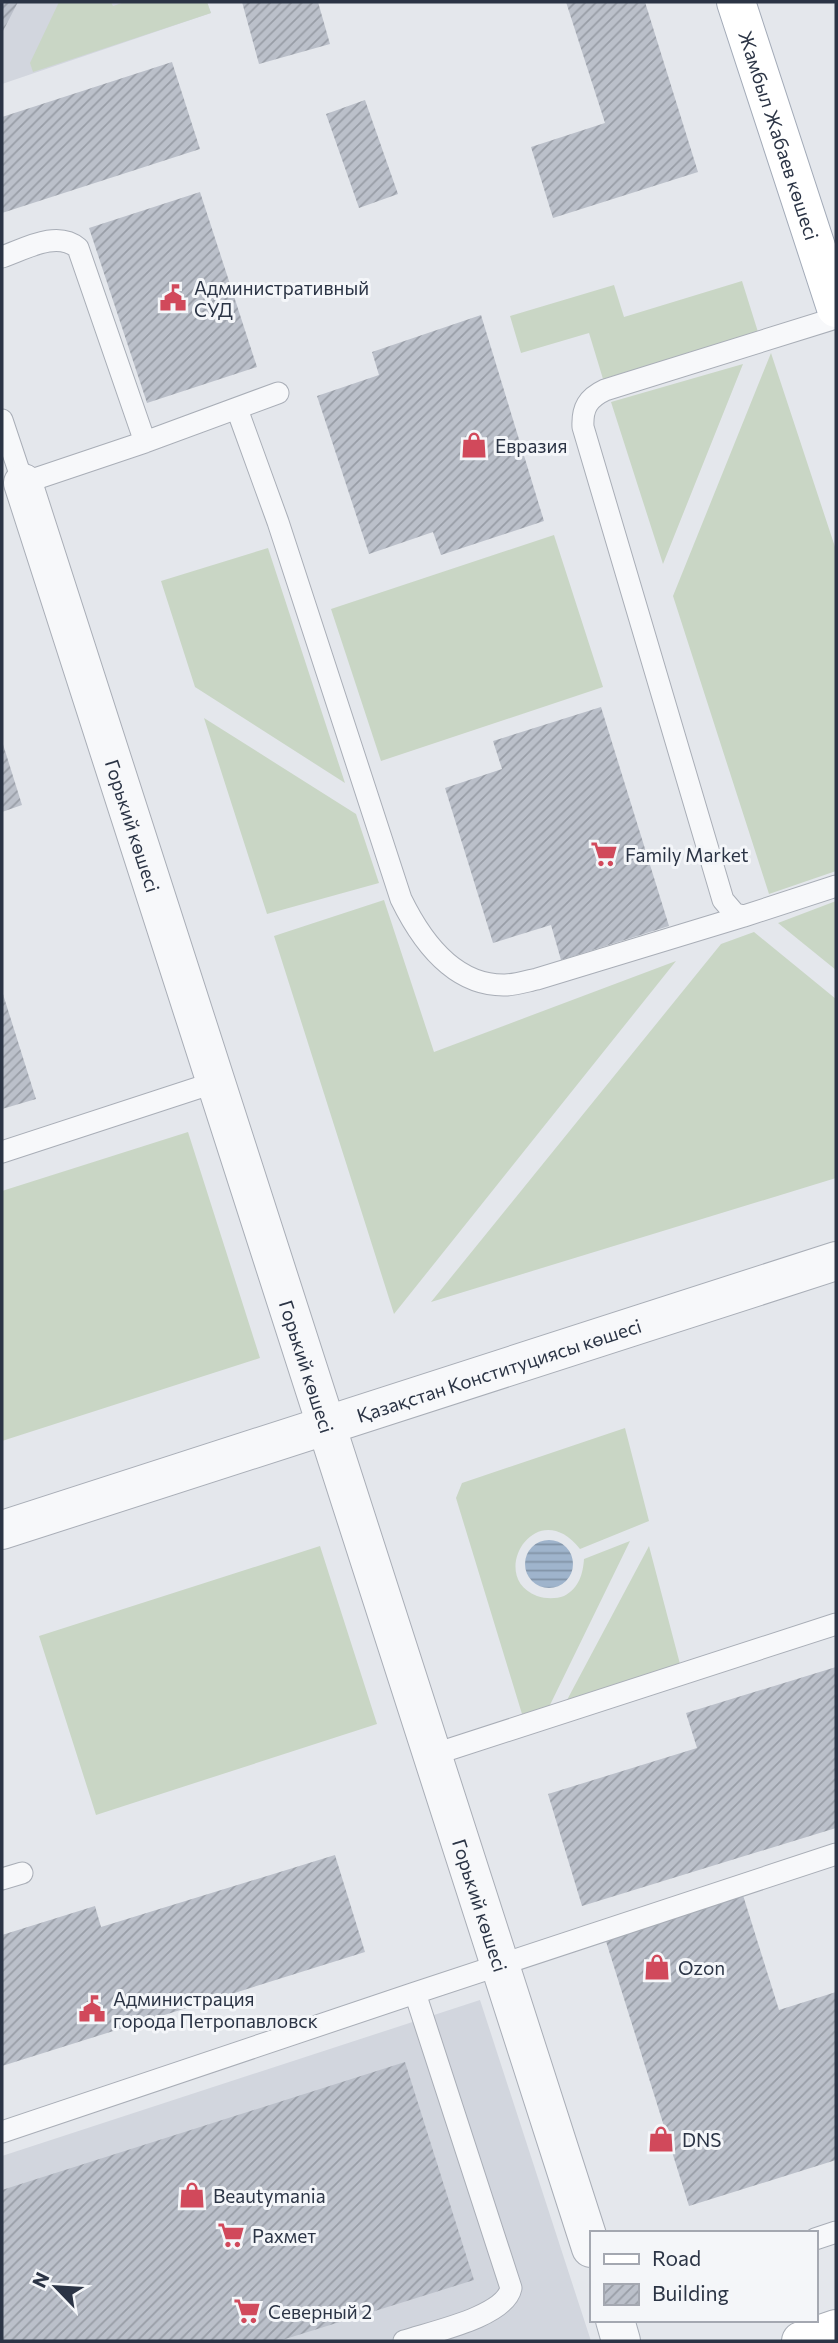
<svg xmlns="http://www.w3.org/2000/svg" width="838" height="2343" font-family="Commissioner,sans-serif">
<defs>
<pattern id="water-rules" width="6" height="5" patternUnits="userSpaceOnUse" patternTransform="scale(1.75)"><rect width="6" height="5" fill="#9fb4cc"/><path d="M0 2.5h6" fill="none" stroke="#8293a7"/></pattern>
<pattern id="building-hatch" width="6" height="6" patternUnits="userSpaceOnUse" patternTransform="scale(1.75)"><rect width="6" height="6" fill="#bbc0ca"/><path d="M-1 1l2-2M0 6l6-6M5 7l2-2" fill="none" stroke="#989da6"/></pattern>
</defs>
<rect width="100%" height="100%" fill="#e4e7ec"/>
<path fill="#d2d6de" d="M2,2H207L211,13L2,84Z
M480,2000L591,2341H2V2156Z"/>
<path fill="#c9d6c5" d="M59,2H111L113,6L125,2H207L211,13L33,72L30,63Z
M742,281L758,332L603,379L589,333L521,353L510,316L614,285L624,317Z
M771,353L836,550V871L769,894L673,596Z
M743,364L663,564L611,402Z
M554,535L603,687L381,761L331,609Z
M268,548L345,783L195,687L161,581Z
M204,718L356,814L379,883L267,914Z
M384,900L434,1052L676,961L394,1314L274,936Z
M836,901V970L778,923Z
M754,932L836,999V1178L431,1302L721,944Z
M188,1132L260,1358L2,1441V1191Z
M625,1428L649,1521L580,1549C536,1493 486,1577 537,1596C546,1599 556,1599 564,1596C579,1588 583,1574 584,1559L630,1541L549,1707L522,1714L456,1498L462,1483Z
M320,1546L377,1724L96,1815L39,1636Z
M649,1546L680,1664L567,1700Z"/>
<path fill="url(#water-rules)" d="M525 1564a24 24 0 1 1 48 0a24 24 0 1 1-48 0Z"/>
<path fill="url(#building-hatch)" d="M2,2H18L2,33Z
M242,2H318L330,44L259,64Z
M566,2H645L698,172L553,218L531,147L605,123Z
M172,62L200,149L2,213V117Z
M365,100L398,194L359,208L326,114Z
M200,192L257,367L147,403L89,228Z
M481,315L544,521L441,555L433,532L369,554L317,396L379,375L372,352Z
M601,707L669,926L561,960L551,925L493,943L445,788L502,769L493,741Z
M2,741L22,805L2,812Z
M2,991L36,1099L2,1109Z
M836,1667V1828L582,1906L548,1794L697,1748L686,1713Z
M335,1855L365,1952L2,2066V1935L95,1906L101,1927Z
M742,1892L779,2010L836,1992V2160L689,2206L604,1935Z
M405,2062L474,2280L279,2341H2V2190Z"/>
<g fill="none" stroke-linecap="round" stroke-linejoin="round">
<g stroke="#a9aeb7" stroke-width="23">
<path id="lane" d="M2,257C25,249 57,230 78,248L145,442L23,483L2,420
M836,318L605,390C588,398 582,408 583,427L723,900L735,914L744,916L836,886
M237,409L278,522L401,899C421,940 453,986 505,985C515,985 527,981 537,979L744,916
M145,442L278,393
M2,1152L216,1082
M432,1755L836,1624
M2,1879L22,1873
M2,2132L415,1993
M815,2239L836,2232
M404,2341C431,2332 505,2317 511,2288L415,1993L836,1854"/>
</g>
<g stroke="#a9aeb7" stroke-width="40">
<g id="street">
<path id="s1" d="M23,483L591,2248"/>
<path id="s2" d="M2,1530L836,1261"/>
<path d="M615,2320L621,2341"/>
</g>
</g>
<g stroke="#a9aeb7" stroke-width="40">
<path id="secondary" d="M801,2341L836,2329"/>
</g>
<g stroke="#a3abb8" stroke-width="40">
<g id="primary">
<path id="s3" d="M736,2L836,308"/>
</g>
</g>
<use href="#lane" stroke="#f7f8fa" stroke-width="21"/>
<use href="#street" stroke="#f7f8fa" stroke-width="38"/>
<use href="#secondary" stroke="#fff" stroke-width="38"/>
<use href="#primary" stroke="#fff" stroke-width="38"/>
</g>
<defs>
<g id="civic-bare" transform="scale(2.1)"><path d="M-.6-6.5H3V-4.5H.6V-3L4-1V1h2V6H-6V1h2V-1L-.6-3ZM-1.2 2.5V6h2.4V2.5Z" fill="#d1495b" stroke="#f4f6f9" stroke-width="2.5" paint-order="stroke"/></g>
<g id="shop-bare" transform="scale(2.1)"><path d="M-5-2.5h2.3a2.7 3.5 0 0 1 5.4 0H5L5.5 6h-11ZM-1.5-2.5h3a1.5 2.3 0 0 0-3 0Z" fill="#d1495b" stroke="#f4f6f9" stroke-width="2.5" paint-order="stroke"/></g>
<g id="supermarket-bare" transform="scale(2.1)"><path d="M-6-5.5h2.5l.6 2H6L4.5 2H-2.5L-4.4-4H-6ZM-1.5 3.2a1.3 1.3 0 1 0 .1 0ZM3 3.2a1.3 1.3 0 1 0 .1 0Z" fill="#d1495b" stroke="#f4f6f9" stroke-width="2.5" paint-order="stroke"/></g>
</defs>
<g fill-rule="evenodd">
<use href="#civic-bare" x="173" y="298"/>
<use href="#shop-bare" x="474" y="445"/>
<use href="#supermarket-bare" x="604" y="854"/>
<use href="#shop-bare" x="657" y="1967"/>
<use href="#civic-bare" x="92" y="2009"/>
<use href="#shop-bare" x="661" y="2139"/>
<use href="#shop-bare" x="192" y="2195"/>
<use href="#supermarket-bare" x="231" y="2235"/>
<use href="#supermarket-bare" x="247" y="2311"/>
</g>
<g text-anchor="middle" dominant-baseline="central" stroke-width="6" stroke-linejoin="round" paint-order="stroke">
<g font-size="19" fill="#2b3445" stroke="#f4f6f9">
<text stroke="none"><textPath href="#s3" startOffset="140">Жамбыл Жабаев көшесі</textPath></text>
<text stroke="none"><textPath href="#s1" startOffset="360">Горький көшесі</textPath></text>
<text stroke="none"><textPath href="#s1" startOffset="928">Горький көшесі</textPath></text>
<text stroke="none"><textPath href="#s2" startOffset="522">Қазақстан Конституциясы көшесі</textPath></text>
<text stroke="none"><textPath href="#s1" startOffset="1494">Горький көшесі</textPath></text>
</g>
<g font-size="19" fill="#2b3445" stroke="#f4f6f9" text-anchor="start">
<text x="194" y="287">Административный<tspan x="194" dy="22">СУД</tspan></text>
<text x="495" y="445">Евразия</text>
<text x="625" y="854">Family Мarket</text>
<text x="678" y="1967">Ozon</text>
<text x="113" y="1998">Администрация<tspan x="113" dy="22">города Петропавловск</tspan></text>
<text x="682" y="2139">DNS</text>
<text x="213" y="2195">Beautymania</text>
<text x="252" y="2235">Рахмет</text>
<text x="268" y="2311">Северный 2</text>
</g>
</g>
<rect width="838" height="2343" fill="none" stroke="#2b3445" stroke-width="7"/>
<rect x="590" y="2231" width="228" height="91" fill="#f4f6f9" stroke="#a4a8b1" stroke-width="2"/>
<rect x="604" y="2254" width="35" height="10" fill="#ffffff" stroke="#a4a8b1" stroke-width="2"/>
<text x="652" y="2266" font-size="21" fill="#2b3445">Road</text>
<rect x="604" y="2284" width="35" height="21" fill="url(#building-hatch)" stroke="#a4a8b1" stroke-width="2"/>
<text x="652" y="2301" font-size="21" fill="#2b3445">Building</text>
<g transform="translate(56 2287) rotate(295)" stroke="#f4f6f9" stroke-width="5" paint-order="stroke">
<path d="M0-5L12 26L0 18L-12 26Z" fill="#2b3445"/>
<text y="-10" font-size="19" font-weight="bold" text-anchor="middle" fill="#2b3445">N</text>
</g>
</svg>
